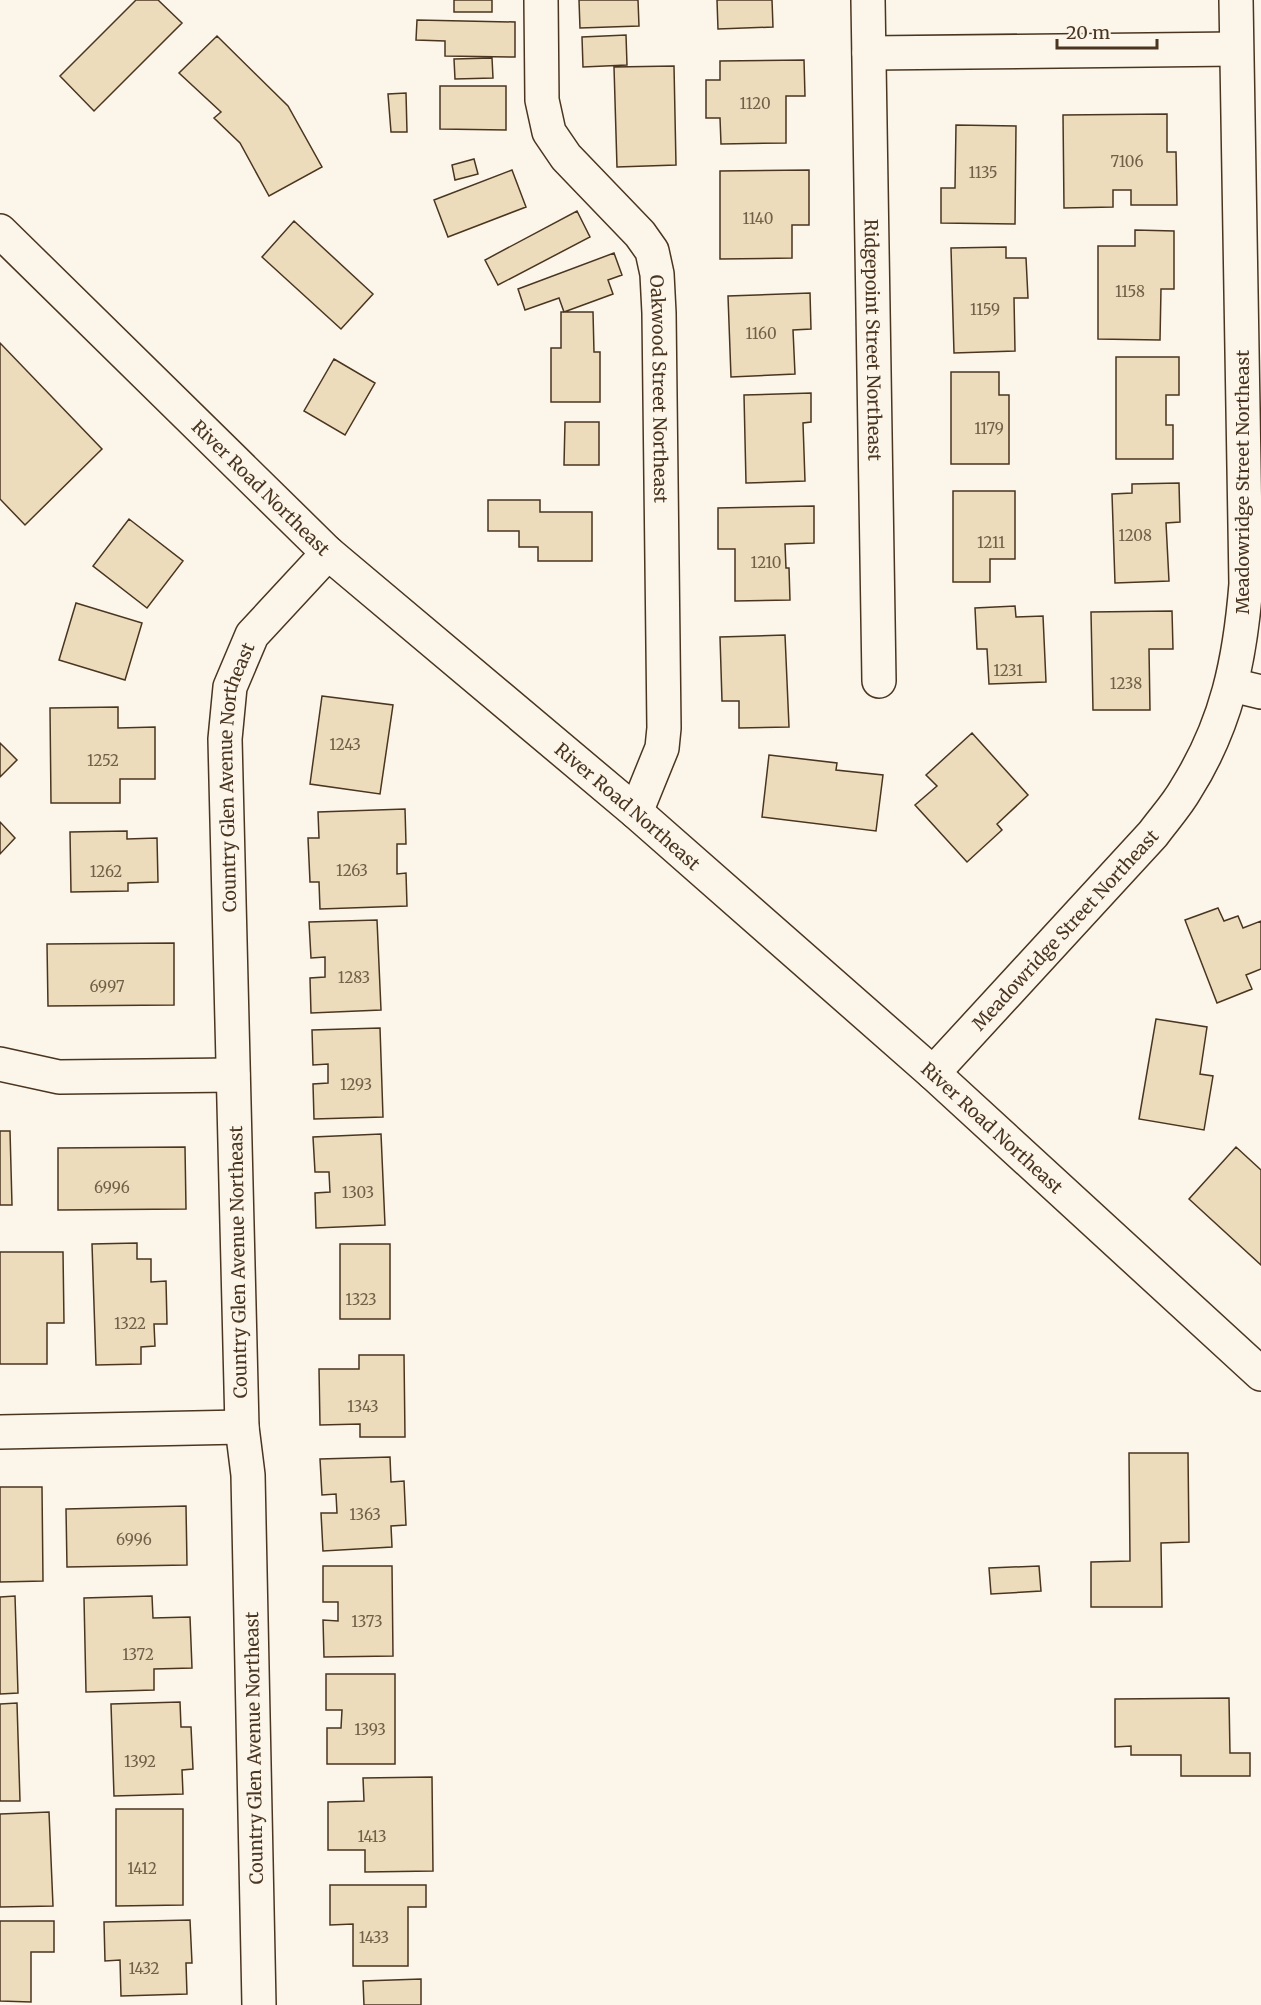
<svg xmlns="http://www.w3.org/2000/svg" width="1261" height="2005" font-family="Merriweather,serif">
<rect width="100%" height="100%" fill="#fbf6e9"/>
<path fill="#ecdcbc" stroke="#4a3520" stroke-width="1.5" d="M136,0H158L182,23L94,111L60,76Z
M454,0H492V12H454Z
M579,0H638L639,26L580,28Z
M717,0H772L773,27L718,29Z
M417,20L515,22V57L445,56V41L416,40Z
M626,35L627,65L583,67L582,37Z
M217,36L288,106L322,167L269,196L240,143L214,118L221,112L179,73Z
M492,58L493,78L455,79L454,59Z
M804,60L805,96H786V143L721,144L720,118H706V80H720V61Z
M674,66L676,165L617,167L614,67Z
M440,86H506V130L440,129Z
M406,93L407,132H391L388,94Z
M1167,114V152H1176L1177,205H1131V190H1113V207L1064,208L1063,115Z
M956,125L1016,126L1015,224L941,223V188H955Z
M474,159L478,174L455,180L452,165Z
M512,170L526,207L448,237L434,200Z
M809,170V225H792V258L720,259V171Z
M577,211L590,237L498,285L485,260Z
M294,221L373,294L341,329L262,257Z
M1135,230L1174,231V289H1161L1160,340L1098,339V246H1135Z
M1006,247V258H1026L1028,298H1014L1015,351L954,353L951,248Z
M614,253L622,275L608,280L613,294L564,312L559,298L525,310L518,289Z
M810,293L811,329L793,330L795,374L731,377L728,296Z
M561,312H593L594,352H600V402H551V348H561Z
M0,343L102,449L25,525L0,499Z
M1116,357H1179V395H1166V425H1173V459H1116Z
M334,359L375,383L345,435L304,411Z
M951,372H999V395H1009V464H951Z
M811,393V422L803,423L805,481L746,483L744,395Z
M565,422H599V465H564Z
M1179,483L1180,522L1166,523L1169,581L1115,583L1112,494L1132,493V484Z
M953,491H1015V559H990V582H953Z
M488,500H540V512H592V561H538V547H519V531H488Z
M814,506V543L785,544L786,568H789L790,600L735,601V549H718V508Z
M129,519L183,561L147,608L93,566Z
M76,603L142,623L125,680L59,660Z
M1015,606L1016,617L1043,616L1046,682L989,684L987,649H977L975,608Z
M1172,611L1173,649H1149L1150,710H1093L1091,612Z
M785,635L789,727L739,728V701H722L720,637Z
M322,696L393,705L380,794L310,784Z
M118,707V728L155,727V779H120V803H51L50,708Z
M972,733L1028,795L997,824L1002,830L967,862L915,805L937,786L926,775Z
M0,743L17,760L0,777Z
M769,755L837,763L836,770L883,775L876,831L762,817Z
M405,809L406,844H397V874L406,873L407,906L320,909L319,882H310L308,838H319L318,812Z
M0,822L15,838L0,854Z
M127,831V839L157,838L158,882L128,883V891L71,892L70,832Z
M1218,908L1224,921L1238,916L1243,928L1261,921V969L1246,975L1252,989L1217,1003L1185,920Z
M377,920L381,1010L311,1013L310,978L325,977V957L311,958L309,922Z
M174,943V1005L48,1006L47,944Z
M1156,1019L1207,1027L1200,1074L1213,1076L1204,1130L1139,1119Z
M380,1028L383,1117L314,1119L313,1084L328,1083V1064L313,1065L312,1030Z
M0,1131H10L12,1205H0Z
M381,1134L385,1225L316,1228L315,1193L330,1192L329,1172H315L313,1137Z
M185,1147L186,1209L58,1210V1148Z
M1236,1147L1261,1170V1265L1189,1199Z
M137,1243V1259H151V1282L166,1281L167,1324H154L155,1346L141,1347V1364L96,1365L92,1244Z
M340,1244H390V1319H340Z
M0,1252H63L64,1323H47V1364H0Z
M359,1355H404L405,1437H360V1424L320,1425L319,1369H359Z
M1129,1453H1188L1189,1542L1161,1543L1162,1607H1091V1562L1130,1561Z
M390,1457L391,1482L404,1481L406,1525L391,1526L392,1547L323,1551L321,1513H337L336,1494L322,1495L320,1459Z
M0,1487H42L43,1581L0,1582Z
M186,1506L187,1565L67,1567L66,1509Z
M323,1566H392L393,1656L324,1657L323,1620L338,1621V1602H323Z
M1039,1566L1041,1591L991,1594L989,1568Z
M15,1596L18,1693L0,1694V1597Z
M152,1596L153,1618L190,1617L192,1668L154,1669V1690L86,1692L84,1598Z
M326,1674H395V1764H327V1728H341L342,1710H326Z
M1229,1698L1230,1753H1250V1776H1181V1755H1131V1746L1115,1747V1699Z
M180,1702L181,1727H191L193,1769L182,1770L183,1794L114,1796L111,1704Z
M17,1703L20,1801H0V1704Z
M432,1777L433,1871L365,1872V1850H328V1802L364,1801L363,1778Z
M116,1809H183V1905L116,1906Z
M49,1812L53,1906L0,1907V1814Z
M330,1885H426V1907H408V1966H353V1924L330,1925Z
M190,1920L192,1963H186L187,1994L121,1996L120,1960L105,1961L104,1922Z
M0,1921H54V1952H31V2002L0,2001Z
M421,1979V2005H364L363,1981Z"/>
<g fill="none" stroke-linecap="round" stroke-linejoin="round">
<g stroke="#4a3520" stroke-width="36">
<g id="minor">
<path id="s1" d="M541,0L542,100L549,132L566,157L640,234L652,251L657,274L659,313L664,728L662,748L636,812"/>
<path id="s2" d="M868,0L879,681"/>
<path d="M869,53L1236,49"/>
<path d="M1232,685L1261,692"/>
<path d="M0,1064L59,1077L233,1075"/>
<path id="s3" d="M933,1073L1153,834C1164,819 1177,805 1186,789C1227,724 1240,660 1246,584L1236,0"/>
<path d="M0,1432L242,1427"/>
<path id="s4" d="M259,2005L248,1475L242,1427L225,739L230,687L252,635L328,553"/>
</g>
</g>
<g stroke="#4a3520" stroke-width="36">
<g id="major">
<path id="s5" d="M0,231L328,553L636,812L933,1073L1261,1374"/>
</g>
</g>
<use href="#minor" stroke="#fbf6e9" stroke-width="33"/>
<use href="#major" stroke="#fbf6e9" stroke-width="33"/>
</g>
<g text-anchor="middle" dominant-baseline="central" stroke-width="4.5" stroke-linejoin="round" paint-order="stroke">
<g font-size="15" fill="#725f47">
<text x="755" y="103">1120</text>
<text x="1127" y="161">7106</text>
<text x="983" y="172">1135</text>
<text x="758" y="218">1140</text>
<text x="1130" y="291">1158</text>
<text x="985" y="309">1159</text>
<text x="761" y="333">1160</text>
<text x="989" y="428">1179</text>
<text x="1135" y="535">1208</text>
<text x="991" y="542">1211</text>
<text x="766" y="562">1210</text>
<text x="1008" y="670">1231</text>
<text x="1126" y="683">1238</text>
<text x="345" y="744">1243</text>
<text x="103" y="760">1252</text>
<text x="352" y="870">1263</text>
<text x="106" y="871">1262</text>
<text x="354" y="977">1283</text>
<text x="107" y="986">6997</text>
<text x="356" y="1084">1293</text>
<text x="112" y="1187">6996</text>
<text x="358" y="1192">1303</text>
<text x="361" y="1299">1323</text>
<text x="130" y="1323">1322</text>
<text x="363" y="1406">1343</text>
<text x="365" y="1514">1363</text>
<text x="134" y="1539">6996</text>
<text x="367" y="1621">1373</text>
<text x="138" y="1654">1372</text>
<text x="370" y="1729">1393</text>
<text x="140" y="1761">1392</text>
<text x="372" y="1836">1413</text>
<text x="142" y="1868">1412</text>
<text x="374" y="1937">1433</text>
<text x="144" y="1968">1432</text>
</g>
<g font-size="18" fill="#4a3520" stroke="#fbf6e9">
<text stroke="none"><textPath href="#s2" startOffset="340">Ridgepoint Street Northeast</textPath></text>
<text stroke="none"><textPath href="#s1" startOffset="429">Oakwood Street Northeast</textPath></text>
<text transform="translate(1242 482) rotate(-90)">Meadowridge Street Northeast</text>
<text stroke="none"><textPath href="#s5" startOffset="366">River Road Northeast</textPath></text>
<text stroke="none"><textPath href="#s4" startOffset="1230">Country Glen Avenue Northeast</textPath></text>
<text stroke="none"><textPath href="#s5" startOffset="852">River Road Northeast</textPath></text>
<text stroke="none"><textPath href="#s3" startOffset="195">Meadowridge Street Northeast</textPath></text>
<text stroke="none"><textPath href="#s5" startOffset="1338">River Road Northeast</textPath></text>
<text transform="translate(238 1262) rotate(-91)">Country Glen Avenue Northeast</text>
<text transform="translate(254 1748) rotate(-91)">Country Glen Avenue Northeast</text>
</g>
</g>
<path d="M1057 39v9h100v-9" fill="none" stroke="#4a3520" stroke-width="3"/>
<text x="1066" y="39" font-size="18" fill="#4a3520" stroke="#fbf6e9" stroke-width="4.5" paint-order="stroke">20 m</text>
</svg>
